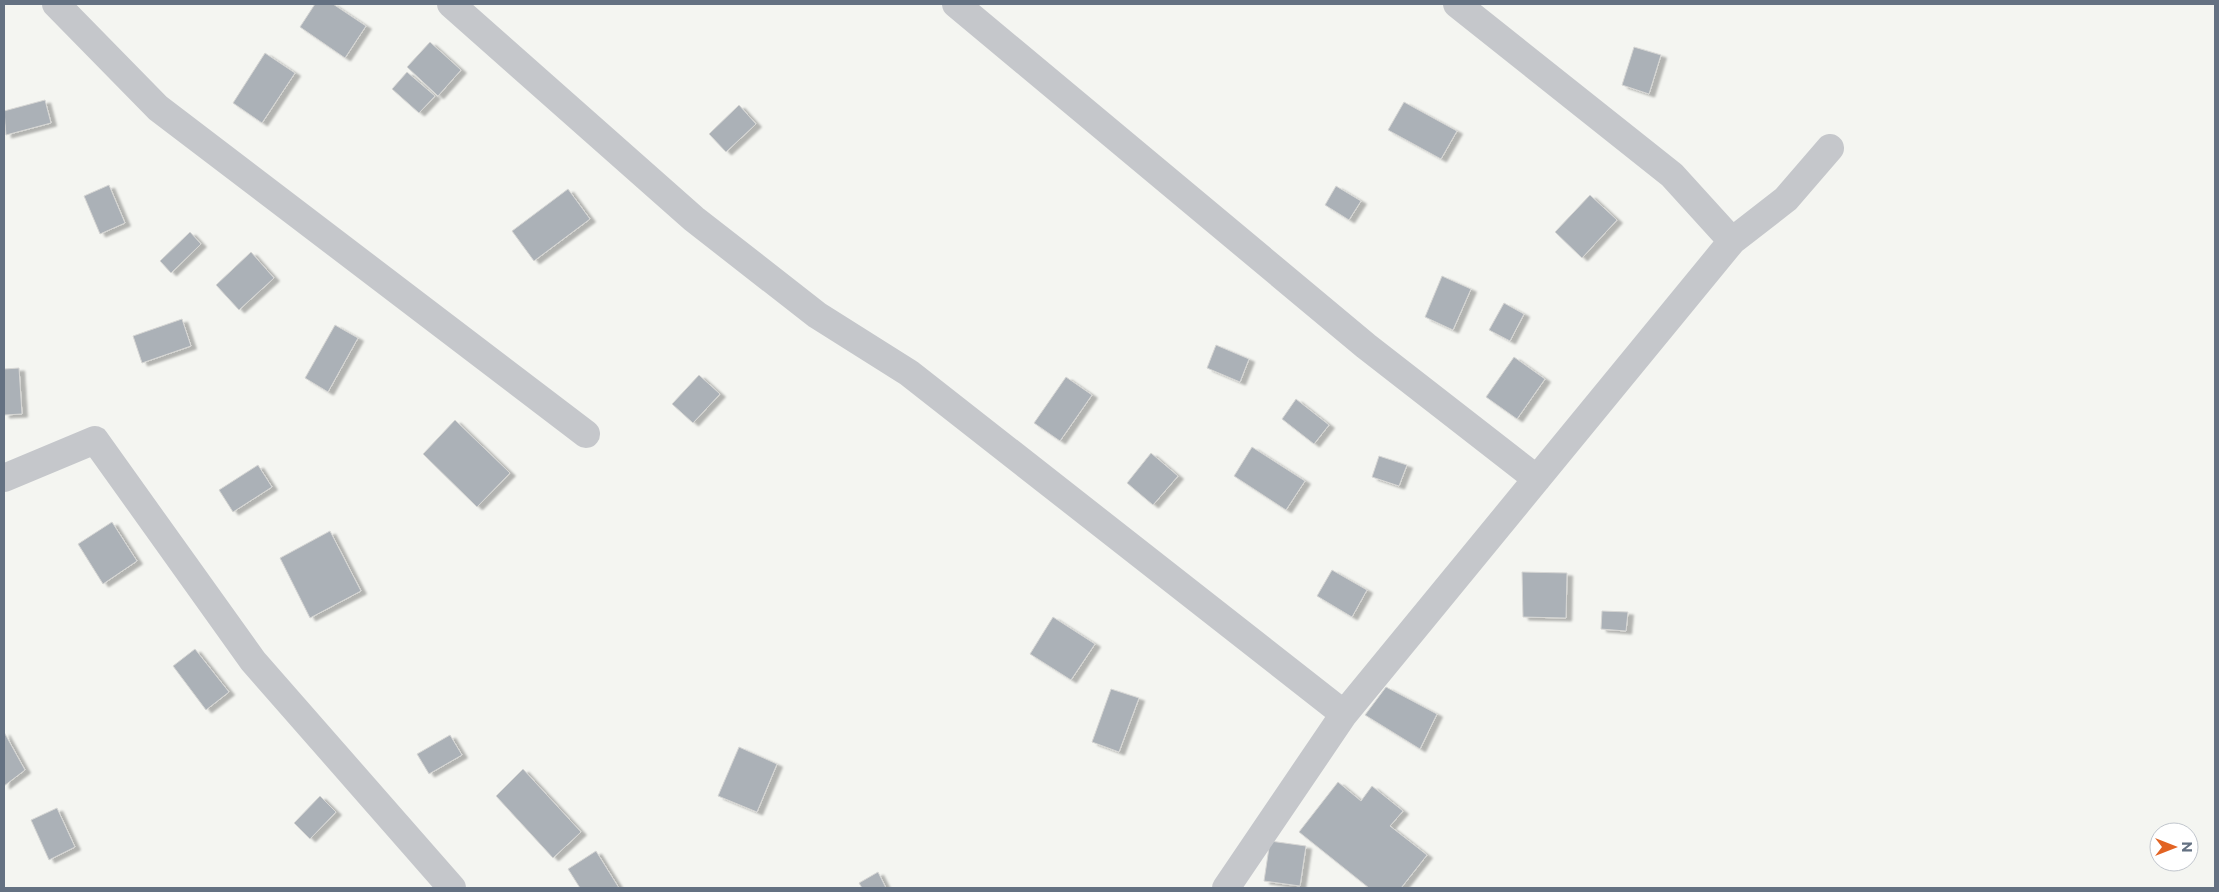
<svg xmlns="http://www.w3.org/2000/svg" width="2219" height="892" font-family="Montserrat,sans-serif">
<defs>
<filter id="shadow"><feDropShadow dx="5.5" dy="3" stdDeviation="1" flood-color="#0004"/></filter>
</defs>
<rect width="100%" height="100%" fill="#f4f5f1"/>
<path fill="#abb1b7" stroke="#d6d6d4" filter="url(#shadow)" d="M315,4H333L366,26L345,58L300,27Z
M430,42L461,70L438,96L407,67Z
M1634,47L1661,55L1649,94L1622,85Z
M265,53L295,73L262,123L233,103Z
M407,72L435,96L419,113L392,89Z
M45,100L51,123L6,135L4,111Z
M1404,102L1457,131L1441,159L1388,130Z
M739,105L756,124L726,152L709,134Z
M109,185L125,223L100,234L84,196Z
M1336,186L1361,201L1349,220L1325,205Z
M568,189L590,219L534,261L512,231Z
M1590,195L1617,220L1582,258L1555,232Z
M190,232L201,244L171,273L160,261Z
M251,252L274,278L239,310L216,285Z
M1442,276L1471,289L1453,330L1425,317Z
M1504,303L1524,314L1510,341L1489,330Z
M182,319L191,346L142,363L133,336Z
M335,325L358,338L328,392L305,378Z
M1216,345L1249,359L1240,382L1207,368Z
M1514,357L1545,379L1517,419L1486,397Z
M19,368L22,414L4,415V369Z
M699,375L720,394L693,423L672,404Z
M1066,377L1092,395L1060,441L1034,423Z
M1296,399L1329,425L1314,444L1282,419Z
M455,420L510,473L477,507L423,454Z
M1252,447L1305,481L1286,510L1234,476Z
M1151,453L1178,476L1153,505L1127,483Z
M1379,456L1407,465L1399,486L1372,477Z
M258,465L272,487L233,512L219,490Z
M112,522L137,561L103,584L78,544Z
M330,531L361,591L310,618L280,558Z
M1332,570L1367,590L1352,617L1317,596Z
M1522,572L1567,573L1566,618L1523,617Z
M1602,611L1628,612L1626,631L1601,629Z
M1053,617L1095,644L1071,680L1030,654Z
M195,649L229,692L206,710L173,666Z
M1386,687L1437,714L1420,749L1365,715Z
M1111,689L1139,698L1119,752L1092,742Z
M4,732L25,770L4,786Z
M450,735L462,755L429,774L417,754Z
M739,747L777,764L757,812L718,796Z
M523,769L581,832L553,858L496,796Z
M1338,782L1361,801L1372,786L1403,811L1390,826L1427,855L1401,888H1369L1299,832Z
M320,796L336,812L310,839L294,823Z
M57,808L75,847L49,860L31,820Z
M1270,841L1306,846L1300,886L1264,881Z
M596,851L619,888H580L568,869Z
M878,872L886,888H862L859,883Z"/>
<g fill="none" stroke-linecap="round" stroke-linejoin="round">
<path stroke="#c5c7cb" stroke-width="28" d="M56,4L158,108L586,434
M451,4L694,219L817,315L909,373L1344,714
M956,4L1366,346L1537,479
M1457,4L1672,175L1732,241
M4,478L95,440L253,661L452,888
M1226,888L1344,714L1732,241L1786,199L1830,148"/>
</g>
<rect width="2219" height="892" fill="none" stroke="#647182" stroke-width="10"/>
<g transform="translate(2174 847) rotate(90)"><circle r="24" fill="#ffffff" stroke="#c1c6cd"/>
<path d="M0-4L9 19L0 12L-9 19Z" fill="#e26323"/>
<text y="-8" font-size="14" font-weight="bold" text-anchor="middle" fill="#647182">N</text>
</g>
</svg>
